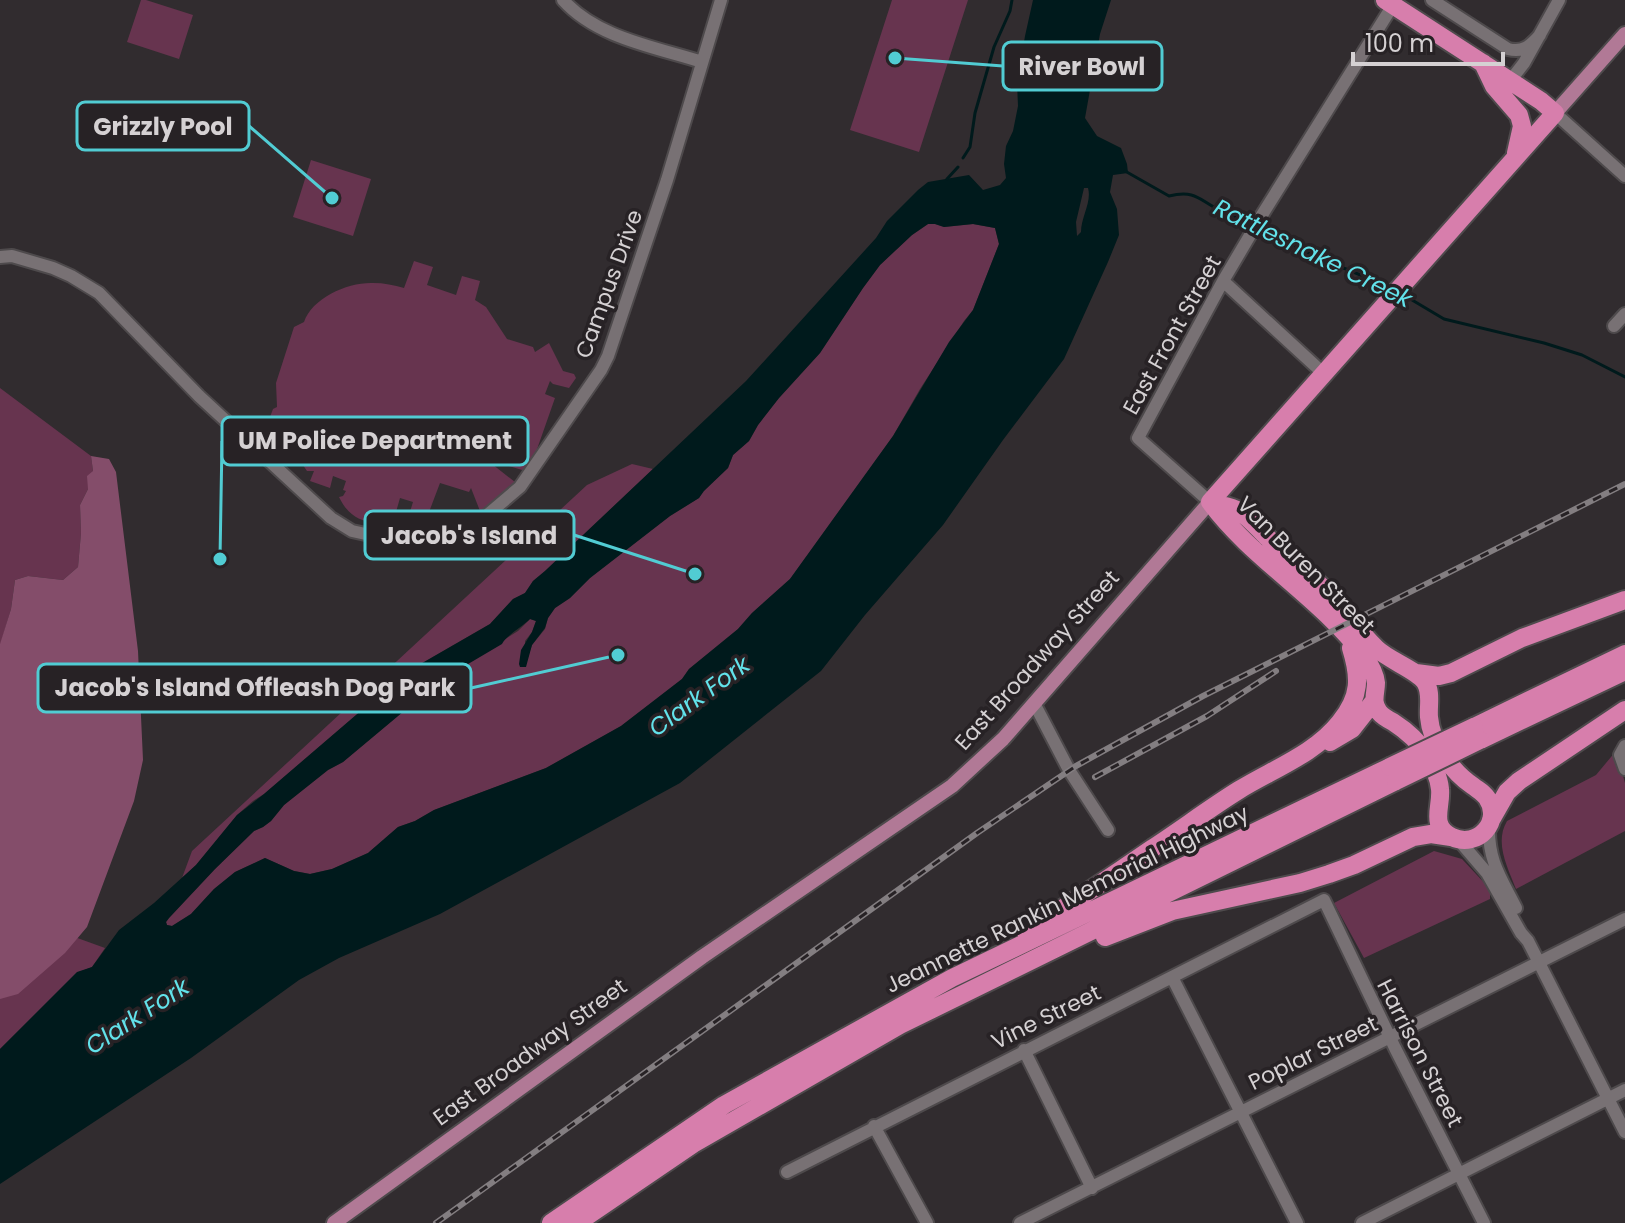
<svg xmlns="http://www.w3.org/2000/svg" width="1625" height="1223" font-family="Poppins,sans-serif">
<rect width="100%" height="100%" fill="#312c2f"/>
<path fill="#67344f" d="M141,0H146L193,15L179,59L127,42Z
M892,0H968L919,152L850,130Z
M311,160L371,179L353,236L293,217Z
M928,224H935L944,227L973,224L995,228L999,244L973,310L964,321L920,389L893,436L790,579L752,613L738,629L689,669L682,679L621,726L546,768L434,810L415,821L398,827L368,853L332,869L310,874L294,871L265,858L235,872L214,889L191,914L172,926L167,925L166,922L169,918L215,869L254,831L263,827L271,821L284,805L328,770L343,762L441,680L518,631L530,619L536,621L532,632L525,641L527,660L532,645L545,629L548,618L555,608L570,598L590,578L670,516L699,498L703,491L728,468L733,455L749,441L758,425L779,398L820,353L863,288L880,265L912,235Z
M414,261L433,267L427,285L456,295L462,276L480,281L475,300L486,307L507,339L533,347L535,352L549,343L563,371L574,374L576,378L569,388L553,384L550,381L545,394L555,398L529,472L492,461V464L520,486L512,493L480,511L471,488L469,492L440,483L426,520L409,515L413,502L400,498L396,512L401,514L399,519C391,518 388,521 380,522C361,524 347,514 339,497L343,496L346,491L343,490L346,481L333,476L330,488L310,481L314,471H307L270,417L273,409L277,407L276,383L294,327L304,322C312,298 348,282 373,283C384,283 394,285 404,288Z
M0,388L91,456L93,471L88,489L80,505L81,533L78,567L63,580L28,576L15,580L11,609L0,646Z
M632,464L653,469L545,571L533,581L525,593L513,599L490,624L405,673L264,794L253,801L237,815L196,865L182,878L192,851L587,485Z
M1616,751L1625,783V831L1516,889C1508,868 1494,843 1507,821L1596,775Z
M1434,851L1462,859L1490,889V899L1364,958L1334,903Z
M0,910L105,948L92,967L77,973L0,1049Z"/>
<path fill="#844d6a" d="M91,456L109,459L116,472L138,651L143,760L134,801L87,927L65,953L18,994L0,999V644L11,609L15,580L28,576L63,580L78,567L81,533L80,505L88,489L87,476L93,471Z"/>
<path fill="#001a1c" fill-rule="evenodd" d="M1033,0H1111L1100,34L1085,118L1097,136L1121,148L1127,164L1128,173L1113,175L1110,192L1117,209L1119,235L1108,262L1064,359L1003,440L943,525L865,615L821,671L680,783L440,914L339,958L299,980L191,1058L0,1184V1049L77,972L92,967L119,930L154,903L196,865L237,815L264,794L405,673L490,624L513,599L525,593L533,581L545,571L746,381L876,238L887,221L918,190L928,182L969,175L983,190L1000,185L1006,178L1004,164L1006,146L1013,131L1018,106L1017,83L1025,36ZM1084,188H1088C1092,202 1081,217 1081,232L1077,236L1076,222ZM928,224H935L944,227L973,224L995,228L999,244L973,310L949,342L893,436L790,579L752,613L738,629L689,669L682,679L621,726L546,768L434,810L415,821L398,827L368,853L332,869L310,874L294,871L265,858L235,872L214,889L191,914L172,926L167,925L166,922L169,918L215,869L254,831L263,827L271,821L284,805L328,770L343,762L441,680L502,644C506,636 523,626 530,619L536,621L532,632L521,650L519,664L520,667H526L532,645L545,628L548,618L555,608L570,598L590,578L670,516L699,498L704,491L728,468L733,455L749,441L758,425L779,398L820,353L863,288L880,265L912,235Z"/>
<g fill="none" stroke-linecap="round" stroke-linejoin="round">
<path stroke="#001a1c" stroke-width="3" d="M963,158L970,147L975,113L994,47L1010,11L1012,0
M1125,171L1169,196C1198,189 1200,202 1224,212C1234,216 1244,219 1255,224
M947,179L958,167
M1261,228L1312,255L1392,288
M1402,294L1444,319L1544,343L1582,355L1625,377"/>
<g stroke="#4e4a4c" stroke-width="16">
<path id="minor" d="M563,0C597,38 655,47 702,62
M1432,0L1508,49C1523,53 1530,46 1540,35
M1510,81L1524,63L1559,0
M1555,113L1625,176
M0,257L12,256L53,268L71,276L99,293L199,396L331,518L352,531L388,539L429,536L458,529L472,523L486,516L520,487L601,370L608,356L667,180L721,0
M1223,281L1323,373
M1614,326L1625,314
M1210,502L1138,438L1223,281L1262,215L1393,5
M1034,703L1069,770L1108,830
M1625,746L1620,755L1625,769
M1489,826C1488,861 1501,878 1516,908
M1457,838L1487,873L1521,933L1528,941L1625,1132
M1172,977L1297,1223
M1024,1050L1092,1188
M874,1126L927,1223
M787,1172L1324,900L1395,1048L1484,1223
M1020,1223L1625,919
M1362,1223L1625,1090"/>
</g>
<g stroke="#4e4a4c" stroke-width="18">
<path id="major" d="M1555,113L1625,34
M334,1223L702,957L952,786L1003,739L1210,502"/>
</g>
<g stroke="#4e4a4c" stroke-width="22">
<path id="highway" d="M1483,63L1494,86L1519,115L1522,126L1516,153
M1210,502C1219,505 1231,506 1239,511C1250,518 1260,531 1270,540C1289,557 1309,574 1328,593C1345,610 1358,631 1376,648C1388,660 1417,670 1425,682C1432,692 1428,705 1429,717C1431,743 1452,772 1473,786C1478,790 1483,792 1487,798C1503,821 1478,849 1452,837C1429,826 1442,807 1440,789C1439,777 1433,766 1427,755C1419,742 1407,731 1393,722C1387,719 1383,717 1379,712C1371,702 1376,693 1376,683C1375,673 1369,663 1364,656C1320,597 1253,560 1210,502Z
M1210,502L1555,113L1541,101L1385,0
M1416,673L1439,676L1451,673L1522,638L1625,600
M1474,727L1625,654
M1480,740L1625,671
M1330,742L1352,729L1374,701
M1491,820L1507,792L1519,781L1625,710
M1026,932C1069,905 1111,877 1153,848C1182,829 1210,808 1239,790C1273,769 1315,754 1340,722C1361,696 1360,677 1351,648
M1105,937L1172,911L1300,883L1329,874L1354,865L1413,837L1431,834L1451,837
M551,1223L724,1105L952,978L1390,767
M577,1223L693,1144L900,1025L1396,781"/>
</g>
<use href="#minor" stroke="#787174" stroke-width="12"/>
<use href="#major" stroke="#b17996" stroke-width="14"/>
<use href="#highway" stroke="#d77eac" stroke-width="18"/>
<g stroke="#837e81" stroke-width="6">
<path id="rail" d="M1095,777L1207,716L1276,671
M436,1223L977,833L1076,766L1203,696L1625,484"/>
</g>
<use href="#rail" stroke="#272225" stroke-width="3" stroke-dasharray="9" stroke-linecap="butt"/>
<g stroke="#4e4a4c" stroke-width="22" stroke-linecap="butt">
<path id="highway-bridge" d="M1390,767L1474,727
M1396,781L1480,740"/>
</g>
<use href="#highway-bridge" stroke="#d77eac" stroke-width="18"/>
</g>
<g text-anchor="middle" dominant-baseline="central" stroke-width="7" stroke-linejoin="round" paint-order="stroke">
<g font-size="22" fill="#d5d1d3" stroke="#272225">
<text transform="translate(609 284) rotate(-70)">Campus Drive</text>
<text transform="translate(1172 335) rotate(-61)">East Front Street</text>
<text transform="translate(1306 565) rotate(45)">Van Buren Street</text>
<text transform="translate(1037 660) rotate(-48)">East Broadway Street</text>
<text transform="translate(1067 899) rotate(-26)">Jeannette Rankin Memorial Highway</text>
<text transform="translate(1046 1017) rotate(-26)">Vine Street</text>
<text transform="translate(530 1052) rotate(-36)">East Broadway Street</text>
<text transform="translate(1313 1053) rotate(-26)">Poplar Street</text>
<text transform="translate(1420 1053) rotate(63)">Harrison Street</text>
</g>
<g font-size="24" font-style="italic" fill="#62e2ea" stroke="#272225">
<text transform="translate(1313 253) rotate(26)">Rattlesnake Creek</text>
<text transform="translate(699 696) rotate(-36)">Clark Fork</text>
<text transform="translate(137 1016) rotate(-33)">Clark Fork</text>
</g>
</g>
<path fill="none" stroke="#51ccd3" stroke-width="3" d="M895 58L1003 66M332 198L249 126M220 559L222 441M695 574L574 535M618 655L471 688"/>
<g fill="#51ccd3" stroke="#272225" stroke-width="3">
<circle cx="895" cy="58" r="8"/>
<circle cx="332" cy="198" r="8"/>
<circle cx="220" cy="559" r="8"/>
<circle cx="695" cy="574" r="8"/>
<circle cx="618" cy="655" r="8"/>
</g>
<g fill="#272225" stroke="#51ccd3" stroke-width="3">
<rect x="1003" y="42" width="159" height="48" rx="8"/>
<rect x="77" y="102" width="172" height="48" rx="8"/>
<rect x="222" y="417" width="306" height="48" rx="8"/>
<rect x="365" y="511" width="209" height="48" rx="8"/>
<rect x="38" y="664" width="433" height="48" rx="8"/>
</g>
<g font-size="24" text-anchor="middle" font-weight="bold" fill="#d5d1d3">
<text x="1082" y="75">River Bowl</text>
<text x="163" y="135">Grizzly Pool</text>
<text x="375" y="449">UM Police Department</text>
<text x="469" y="544">Jacob's Island</text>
<text x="255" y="696">Jacob's Island Offleash Dog Park</text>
</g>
<path d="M1353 52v12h150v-12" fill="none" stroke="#d5d1d3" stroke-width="4"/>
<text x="1365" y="52" font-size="24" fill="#d5d1d3" stroke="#272225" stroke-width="6" paint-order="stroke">100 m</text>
</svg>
